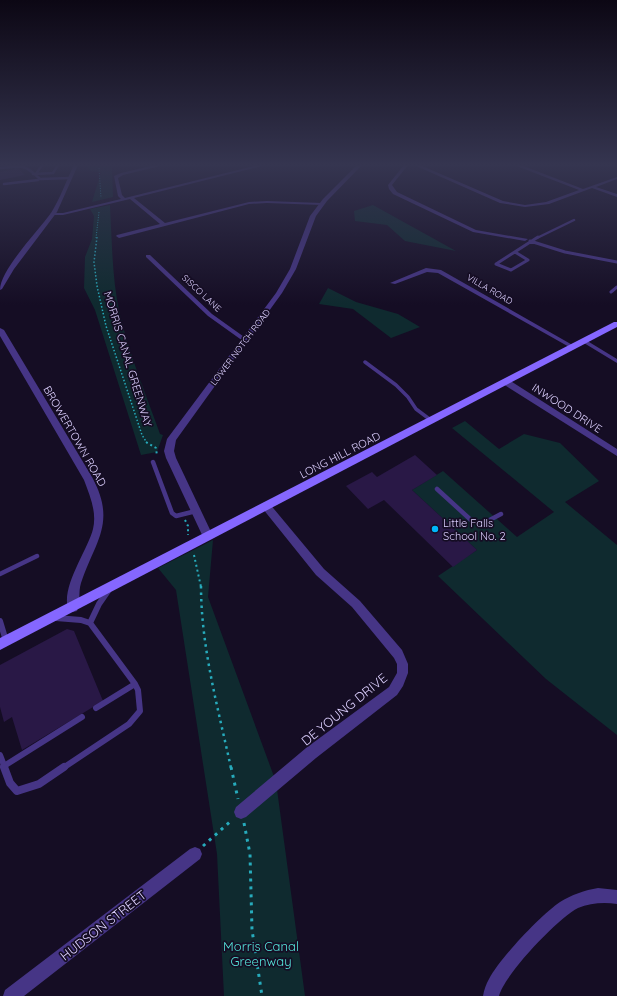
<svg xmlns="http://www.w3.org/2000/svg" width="617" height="996" font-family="Quicksand,sans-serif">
<rect width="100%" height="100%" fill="#150d24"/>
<path fill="#0f2a2f" d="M87,165H112L113,197L92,202L101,172L90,171Z
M110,205C112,242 112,280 120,315C130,356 146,395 160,434L163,435L157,452L141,455L95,310L84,288L85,257L92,239L94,216L90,209Z
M373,205L456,251L405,241L387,225L355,221L354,211Z
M328,288L356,302L398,314L420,327L391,338L353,309L319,304Z
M465,421L499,449L524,434L560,443L599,481L565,502L617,545V735L546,679L438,576L477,550L412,490L443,471L517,537L554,512L452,428Z
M213,540L208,597L276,782L305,996H224L217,854L176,590L158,568Z"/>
<path fill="#291846" d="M18,168L25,175L0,180V172Z
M415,455L437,475L412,490L477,550L453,567L384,500L368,509L346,486L372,472L377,477Z
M67,629L74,631L103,701L22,750L12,717L4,722L0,707V665Z"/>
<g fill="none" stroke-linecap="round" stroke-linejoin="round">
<path stroke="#27abbc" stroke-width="1" stroke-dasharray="1 1.5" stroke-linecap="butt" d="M99,168L101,198
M96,238L99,212"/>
<path stroke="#27abbc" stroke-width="1.5" stroke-dasharray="1.5 2" stroke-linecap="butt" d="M97,237L94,262L97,286L106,326L142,435L147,443"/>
<path stroke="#27abbc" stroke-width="2" stroke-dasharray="2 3" stroke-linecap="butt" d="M146,442L156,448L157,456
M185,520L188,526V535
M194,555L201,587"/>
<path stroke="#27abbc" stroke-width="2.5" stroke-dasharray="2.5 4" stroke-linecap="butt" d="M201,586C201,647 218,708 231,768"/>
<path stroke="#27abbc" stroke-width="3" stroke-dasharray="3 5" stroke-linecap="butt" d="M231,767L238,799
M244,823L250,854L252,930L262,996
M203,846L232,820"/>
<path stroke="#463586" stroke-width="2.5" d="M0,168C22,166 23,163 40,179L70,178
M33,174L53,173L58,165
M36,174L42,165
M4,184L38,180
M537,238L574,220"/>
<path stroke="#463586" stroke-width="3" d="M530,241L565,252L617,262
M515,252L528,260L511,270L496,264L538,237
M611,292L617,287"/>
<path stroke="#463586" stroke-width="3.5" d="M584,341L617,361
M365,362L396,385L408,397L416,409L432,421"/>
<path stroke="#463586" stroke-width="4.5" d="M153,462L172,513L176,516L196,511
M437,489L472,521L484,523L501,514
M0,574L37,556"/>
<path stroke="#463586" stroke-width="6" d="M56,618L81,620L90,623L135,684L138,690L140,711L129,724L63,768
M0,621L6,641
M90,623L99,604L108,591
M96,708L135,684
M0,755L5,768
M4,766L82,717"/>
<path stroke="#463586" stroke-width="8" d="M4,767L10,783L17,791L39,784L64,767"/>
<path fill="#463586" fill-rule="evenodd" d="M155,165H164L123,175L118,178L122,195L125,198L258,165H266L134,198L165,223L249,202L267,201L322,203L324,204L322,205L267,203L249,204L119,238L116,236L117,235L160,224L130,199L63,215H52L50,214L52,213H63L121,199L118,196L114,176L121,173Z
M404,165H408L392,185L397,192L476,230L528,239L525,241L473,232L393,194L389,189L388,185Z
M414,165H420L503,201L525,205L546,202L579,190L514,165H521L583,189L617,177V179L596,187L617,194V197L592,188L549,204L525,207L500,203Z
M614,165H617V167Z
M146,255H150L212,314L247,339V341H243L208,316L146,257Z
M426,268L441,270L576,347L575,348H571L438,273L427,272L395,284L390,283Z
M503,380H509L617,449V456L503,384Z
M266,502L269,503L324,569L360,601L402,650L408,664V673L403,686L397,695L316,758L246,817L241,819L236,817L234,812L236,807L306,748L389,687L397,673V664L394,658L352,607L316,575L263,509L261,506L263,503Z
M195,847L200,849L202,854L200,859L24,996H3L5,990L190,849Z
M598,888L617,890V904C604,902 590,903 578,908C558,918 504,975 499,996H483C484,990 486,984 489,979C500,958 541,915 560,902C571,895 585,890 598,888Z"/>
<path fill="#463586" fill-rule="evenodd" d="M74,165H78L57,212L14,269L2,289L0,290C0,270 38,231 51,213C60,199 66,181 74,165Z
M357,165H362L327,201L316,216L296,269L282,293L176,440L174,451L176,458L213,536L212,539L208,540L204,539L166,458L164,451L167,439L276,293L290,269L310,216L323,199Z
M0,328L4,330L92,477C117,523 95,541 81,583C78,592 81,602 77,611L73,612L69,611C59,589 88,550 93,529C97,512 90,496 84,480L0,336Z"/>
<path fill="#8567ff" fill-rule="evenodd" d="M614,322H617V327L0,650V638Z"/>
</g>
<linearGradient id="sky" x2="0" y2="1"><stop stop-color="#0c0714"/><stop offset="0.54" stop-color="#353550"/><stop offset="1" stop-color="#353550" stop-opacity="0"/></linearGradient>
<rect width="617" height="305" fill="url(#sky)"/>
<circle fill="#00b7fb" stroke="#150d24" stroke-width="1.5" cx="435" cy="529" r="4"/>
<g text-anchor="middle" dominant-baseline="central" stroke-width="3.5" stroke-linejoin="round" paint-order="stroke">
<g font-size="9" fill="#ddd0ff" stroke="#150d24">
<text transform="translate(490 289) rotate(30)">VILLA ROAD</text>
<text transform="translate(202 293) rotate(43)">SISCO LANE</text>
<text transform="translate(240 347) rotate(-53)">LOWER NOTCH ROAD</text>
</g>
<g font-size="11" fill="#ddd0ff" stroke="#150d24">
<text transform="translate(128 359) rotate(73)">MORRIS CANAL GREENWAY</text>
<text transform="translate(567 408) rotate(33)">INWOOD DRIVE</text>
<text transform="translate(75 436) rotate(60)">BROWERTOWN ROAD</text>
<text transform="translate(340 455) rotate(-27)">LONG HILL ROAD</text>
</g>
<g font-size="11" fill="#ddd0ff" stroke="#150d24" text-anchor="start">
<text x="443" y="523">Little Falls<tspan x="443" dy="13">School No. 2</tspan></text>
</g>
<g font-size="13" fill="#ddd0ff" stroke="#150d24">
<text transform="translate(344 709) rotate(-39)">DE YOUNG DRIVE</text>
<text transform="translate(103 925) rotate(-38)">HUDSON STREET</text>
</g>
<g font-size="13" fill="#55e6db" stroke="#150d24">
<text x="261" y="946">Morris Canal<tspan x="261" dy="15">Greenway</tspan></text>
</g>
</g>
</svg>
